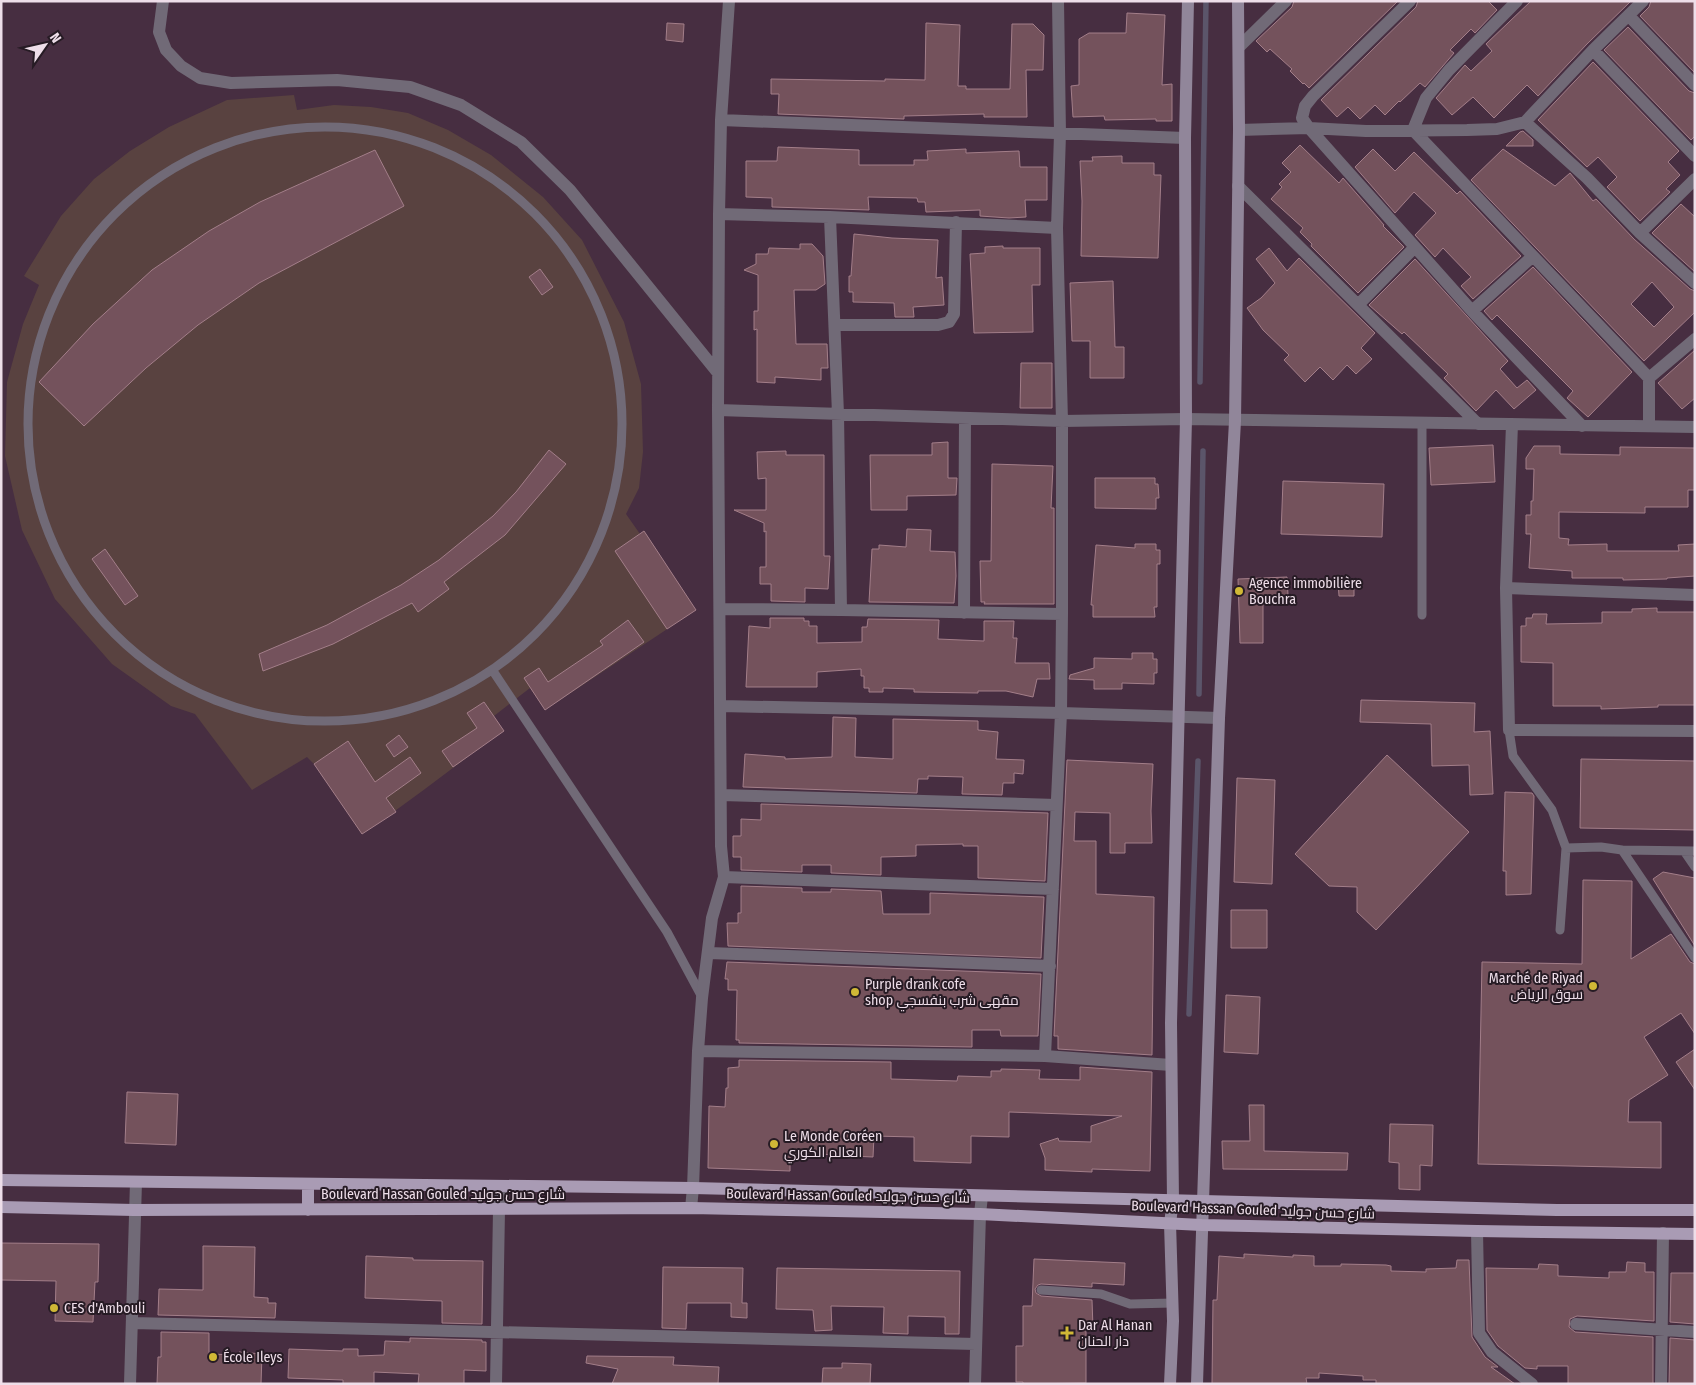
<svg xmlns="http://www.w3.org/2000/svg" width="1696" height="1385" font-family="'Fira Sans Condensed',Cairo,sans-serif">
<rect width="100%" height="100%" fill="#472e41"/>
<path fill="#594240" d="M294,95L297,110L334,105L371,107L408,113L448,130L491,155L543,197L582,240L624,322L641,384L643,452L639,488L626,514L640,534L644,531L696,610L545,710L530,688L494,716L504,731C456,764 410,802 362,834L314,764L307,757L252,790L195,714L171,706L112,664L55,599L22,530L5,456L7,382L23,324L39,285L24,276L61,216L94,179L130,151L169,127L227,100Z"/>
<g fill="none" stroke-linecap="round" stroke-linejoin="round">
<path stroke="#5b556a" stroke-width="5.5" d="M1200,382L1206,1
M1199,694L1203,451
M1189,1014L1198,761"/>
</g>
<path fill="#74525c" stroke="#a37e89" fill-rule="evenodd" d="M1294,1H1398L1309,88L1304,83L1303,84L1290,71L1292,69L1270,49L1267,52L1256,41L1292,7Z
M1418,1H1488L1497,10L1475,33L1471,29L1450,50L1454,53L1425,87L1420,83L1400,102L1399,101L1385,115L1375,105L1360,119L1348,107L1337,117L1321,100L1416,7Z
M1531,1H1631L1587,44L1538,96L1527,85L1494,118L1473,97L1452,115L1436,98L1465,65L1471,71L1492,51L1486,44Z
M1651,1H1695V73L1640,16L1649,7Z
M1127,13L1165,15L1162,85L1172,84V121H1156V119L1105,120L1104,116L1073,117L1071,86L1079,85V39L1089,33H1126Z
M667,23L684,24L683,42L666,40Z
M926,23L960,25L958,86H966V89H1010L1012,24H1033L1044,35L1043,70H1026L1027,117H984V114L904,116V119L778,114L779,94H771V79L885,81V79L925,80Z
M1628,27L1689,91L1695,93V136L1691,140L1604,50Z
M1593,62L1679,151L1668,162L1680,175L1666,189L1670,192L1640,221L1607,187L1617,177L1598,157L1587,167L1538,120Z
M1523,131L1533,140V146H1506L1520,132Z
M1300,145L1339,183L1343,178L1384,225L1383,226L1404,247L1358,293L1311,246L1312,244L1300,232L1303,228L1271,199L1282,187L1279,184L1291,172L1282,163Z
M778,147L859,150V165H914V160H928L927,151L966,149V153L1019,151L1020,167H1047V200H1025L1026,217L1009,218L980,216V210L926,212L925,202H918L917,198L868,197L869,210L772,207V198L746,197V161H777Z
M1373,149L1395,171L1414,152L1457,194L1460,191L1521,256L1473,299L1461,286L1471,277L1443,248L1435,257L1415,235L1436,213L1414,192L1395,213L1355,167Z
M1503,149L1555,186L1570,173L1593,201L1596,199L1634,239L1690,289L1695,291V312L1644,361L1471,180ZM1652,282L1674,307L1654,327L1631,304Z
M375,150L404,206L259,283L198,325L146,368L84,426L39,382L93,324L152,270L209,231L260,202Z
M1122,156V163H1154V175H1161L1158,258L1081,256L1082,201L1080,161H1093L1092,157Z
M1681,204L1695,217V272L1652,233Z
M854,234L892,238L938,240L936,278L942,277L944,305L913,307L914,317H895L894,303L853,302V292H849V276H851Z
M800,244H812L823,256L825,284L816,290H794L796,344H827L828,368H821V380L775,377V383L757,382V329L754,330V311H758V275L744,270L756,264V254H768L769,248L800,249Z
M1003,246V248H1040V285H1032L1033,332L974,333L970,254L985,253V247Z
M1269,248L1287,271L1299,258L1375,333L1361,348L1372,359L1356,374L1347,365L1333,380L1320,367L1305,382L1284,360L1289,355L1263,330L1247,308L1261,298L1275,283L1256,259Z
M1415,259L1508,361L1500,369L1517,388L1527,380L1536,390L1514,409L1496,390L1476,411L1444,378L1448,374L1404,332L1402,334L1369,305Z
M1533,267L1632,372L1588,417L1567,398L1573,391L1497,315L1492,320L1484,311Z
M540,269L553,287L542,295L529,277Z
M1113,281L1115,347H1124V378H1090V341H1072L1070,283Z
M1695,350V398L1682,409L1658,383Z
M1021,363H1052V408H1020Z
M948,442V478H957L956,495L907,496V510H871L870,455H932V443Z
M1493,445L1495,482L1431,485L1429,448Z
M1534,446H1560V454L1620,455V447L1695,448V490H1688V507H1645V513L1559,512V538L1569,539L1568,545L1607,544V551H1679L1678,545L1695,544V576L1667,578V579L1623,580V578H1572V571L1529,568L1531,534H1526V515H1531V501H1533L1534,469H1526V458Z
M549,450L566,464L505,535L444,582L449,589L418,612L412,603L333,644L263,671L259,654L327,625L401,585L439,560L493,516L516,492Z
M786,451V455H824V556H830L828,589L805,588V602L771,601V584H760V567H766V531L764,532V523L734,510H766V478L758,479L757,452Z
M992,464L1053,466L1051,508H1054V604H984L985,602H981L980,561H991Z
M1095,478H1155V484H1158L1159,498H1156V509L1095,508Z
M1283,481L1384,484L1382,537L1281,534Z
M907,529L931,530L930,551L955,552L956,576L954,603L869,602L872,549H879V545L906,547Z
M644,531L696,610L667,629L615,551Z
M1135,544H1156V550H1160V564H1157V607H1154L1155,617H1093V605H1091L1096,545L1135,548Z
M105,549L138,596L125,605L92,559Z
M1287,577L1288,595L1263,596V643H1240L1238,579Z
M1338,582H1354V596H1339Z
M1657,608V612H1695V705H1658V707L1601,709V706H1553V663L1521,662V626H1526V618H1532L1533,614H1547L1546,624L1602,623V612H1632V609Z
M770,618H804V621H809V626H817V643L862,642V627H867L868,619L939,620L938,639L984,641V621H1014L1013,638H1017L1015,663H1049L1050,679H1037L1033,697L1006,691H978V693L914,692V689L883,688V692H869V688H864V676H861V669L817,672V687H746L749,626L770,628Z
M628,620L644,642L545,710L524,678L539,668L548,682L603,645L600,641Z
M1132,653H1153V659H1157V673H1154V684L1122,683V689H1094V680L1069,679L1070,675L1094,668V658L1132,659Z
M1361,700L1475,703L1474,732L1490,731L1493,794L1470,795L1469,765L1432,766L1431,724L1360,722Z
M484,702L504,731L453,767L442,751L477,728L467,713Z
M833,717L856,718L855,757L893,759V719L978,721V730L998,732L996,759L1024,760L1023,774L1014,773V783H1003L1002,795L962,794L963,777L928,776V779H918L917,793L743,787L745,754L785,757V759L832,757Z
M399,735L408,747L394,757L386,745Z
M348,741L375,782L410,757L421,773L386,798L396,812L362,834L314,764Z
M1387,755L1469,832L1376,930L1357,912V887L1329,886L1295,854Z
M1581,759L1695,761V830L1580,828Z
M1067,760L1153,764L1151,811L1152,843H1125V853H1110V813L1075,812L1074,841H1096V894L1154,897L1152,1055L1058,1049V1036H1054Z
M1237,778L1275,780L1272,884L1234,882Z
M1505,792L1532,793L1534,796L1531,894L1506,895V871H1503Z
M761,804L1048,813L1045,881L978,878V846H963V844L916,845V856L881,857V875L831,873V865H802V872L741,870V857H733V836H741V819L761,820Z
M1663,872L1695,878V946L1653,879Z
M1583,880L1632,881L1631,959L1671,934L1690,962L1695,964V1034L1681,1013L1644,1037L1668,1075L1629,1100L1628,1122H1661V1168L1478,1164L1482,962L1582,964Z
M741,886L802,888V892H831V889L881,891L883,914H930V893L1044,897L1041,958L728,946L727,923H738V913H741Z
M1231,910H1267V948H1231Z
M727,962L1041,974L1038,1036H1001L1000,1030H972V1047L739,1043V1040H736L737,990H728V979H725Z
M1226,995L1260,997L1258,1054L1224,1052Z
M1695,1049V1090L1676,1062Z
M739,1060L891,1062V1079L957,1081L958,1076L991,1077V1071H1001V1069L1040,1070L1039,1079L1080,1080V1067L1152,1072L1150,1171L1092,1169V1172L1045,1170V1158L1040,1144L1058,1138L1059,1141L1091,1142V1126L1122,1116L1009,1112V1137L971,1136V1163L914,1161V1137L874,1136L873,1157L852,1156V1154L790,1155V1171L708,1168L709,1106L725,1107L726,1088H728V1068L739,1067Z
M127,1092L178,1094L176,1145L125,1143Z
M1249,1105H1264V1151L1348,1153L1347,1170L1223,1169L1222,1141H1250Z
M1390,1124L1433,1125L1432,1166L1420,1165V1190L1399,1189V1163L1389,1162Z
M1,1243L99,1244L98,1282H95L93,1322L55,1321L56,1281L1,1280Z
M203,1246L255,1247L254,1297L268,1298V1303H276L275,1318L158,1315L159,1289L203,1290Z
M1244,1254L1293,1257V1255L1314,1256V1266H1341V1264L1386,1265L1391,1266V1271L1426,1272V1269L1456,1268L1457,1260H1469L1472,1337L1485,1357L1498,1367H1491L1515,1384H1376V1380H1363V1376L1319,1373V1378H1306L1307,1384H1212L1213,1300H1217L1219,1256L1244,1258Z
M366,1256L413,1258V1260L483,1261L482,1324L442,1323V1301L365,1298Z
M1034,1259L1125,1263L1124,1285L1092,1283V1287L1041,1284L1038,1285L1035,1289L1036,1293L1041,1296L1092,1300L1093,1328H1086V1383L1023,1384V1382H1016V1346H1023V1306H1032Z
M1627,1262L1645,1263V1272H1654V1321L1577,1316L1570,1319L1569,1327L1575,1332L1653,1337V1384H1568V1366H1537V1369L1525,1368L1498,1346L1487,1330L1486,1268L1538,1269L1539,1264L1558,1265V1276L1609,1278V1272H1626Z
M663,1267L743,1268L742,1303H747V1318L731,1317V1303H687L686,1329L662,1328Z
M777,1268L960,1271L959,1334H945V1317L908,1316V1334L883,1333L884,1307L831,1306L832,1330L815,1331L813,1310L776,1309Z
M1671,1273H1695V1324L1670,1322Z
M161,1332L209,1333V1354L239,1355V1352L262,1354L261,1384H157L158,1357H161Z
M410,1338L482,1340V1342H486V1371L464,1370V1384H418L419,1374L374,1372V1384H343V1380L288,1378L289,1349L343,1351V1349H358V1356L384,1355L385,1341L410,1342Z
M1670,1338L1695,1340V1384H1669Z
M587,1356L674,1357L673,1365L719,1367L718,1384H612L618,1369L586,1363Z
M842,1363L871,1364L870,1384H822L823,1368H842Z"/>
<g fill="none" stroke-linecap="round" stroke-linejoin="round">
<path stroke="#716a77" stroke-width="9" d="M28 424a297 297 0 1 1 594 0a297 297 0 1 1-594 0Z
M1422,615V423
M493,671L667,932L702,997
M1509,730L1513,756L1552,810L1566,848L1601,847L1622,850L1695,851
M1622,850L1695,958
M1684,851L1695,867
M1560,930L1566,848
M1041,1290L1101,1294L1130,1304L1173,1303"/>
<path stroke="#716a77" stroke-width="12" d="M163,1L159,32L166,50L181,66L200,78L231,83L337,80L410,87L461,105L521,142L570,190L718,373
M1410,1L1313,96L1305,106L1302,118L1309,128L1472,311L1582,426
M1517,1L1449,70L1426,98L1413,130L1649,378
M1629,16L1695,85
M1239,47L1286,1
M1593,50L1695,156
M721,120L1185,138
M1525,122L1593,50L1643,1
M1239,130L1309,128L1366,131L1467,130L1497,129L1525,122L1587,178L1640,233L1695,283
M1238,186L1478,424
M719,214L830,217L1057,228
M830,217L838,414L841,610
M1640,233L1695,179
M1358,305L1415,247
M1472,311L1533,256
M835,325H938L949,322L954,314L956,222
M718,410L1062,421L1186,419L1695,427
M1512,424L1506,588L1509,730L1695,731
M1649,426V378L1695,339
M1506,588L1695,595
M720,609L841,610L1062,614
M964,613L965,418
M721,706L1061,713L1219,718
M722,795L1056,805
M724,877L1053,889
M709,953L1050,966
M698,1051L1045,1056L1171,1065
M1045,1056L1061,713L1062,614V421L1057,228L1060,134L1058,1
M691,1208L693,1188L698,1051L702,998L712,918L724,877L721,846L718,410L719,214L721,120L729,1
M1477,1231L1479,1333L1492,1352L1532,1384
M133,1323L976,1344
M1576,1324L1695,1332
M130,1384L136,1182
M496,1384L499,1210L501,1187
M975,1384L980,1214L982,1196
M1661,1384L1663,1233"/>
<path stroke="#91869a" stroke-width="12" d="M1170,1384L1173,1321L1170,1223L1173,1201L1171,1023L1186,419L1185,138L1188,1
M1197,1384L1219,718L1235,421L1239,130L1238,1"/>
<path stroke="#a99bb4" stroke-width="12" d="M1,1180L693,1188L1557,1210H1695
M308,1184V1210
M1,1207L134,1210L691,1208L980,1214L1202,1225L1477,1231L1695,1234"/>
</g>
<g fill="#d0b836" stroke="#261b24" stroke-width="2">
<circle cx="1239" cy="591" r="5"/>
<circle cx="1593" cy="986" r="5"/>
<circle cx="855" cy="992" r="5"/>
<circle cx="774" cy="1144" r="5"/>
<circle cx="54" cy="1308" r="5"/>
<path d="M1064.5 1325.5h5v5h5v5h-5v5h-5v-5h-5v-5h5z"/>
<circle cx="213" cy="1357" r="5"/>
</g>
<g text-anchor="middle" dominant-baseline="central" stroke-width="4" stroke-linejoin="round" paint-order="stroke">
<g font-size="14" fill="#eedee9" stroke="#261b24" text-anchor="start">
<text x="1249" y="583">Agence immobilière<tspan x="1249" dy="16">Bouchra</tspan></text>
<text x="1583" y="978" text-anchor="end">Marché de Riyad<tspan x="1583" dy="16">سوق الرياض</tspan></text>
<text x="865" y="984">Purple drank cofe<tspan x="865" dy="16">shop مقهى شرب بنفسجي</tspan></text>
<text x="784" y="1136">Le Monde Coréen<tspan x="784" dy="16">العالم الكوري</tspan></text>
<text x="64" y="1308">CES d'Ambouli</text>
<text x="1078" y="1325">Dar Al Hanan<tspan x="1078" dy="16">دار الحنان</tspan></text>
<text x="223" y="1357">École Ileys</text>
</g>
<g font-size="14" fill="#eedee9" stroke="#261b24">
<text x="443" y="1194">Boulevard Hassan Gouled شارع حسن جوليد</text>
<text transform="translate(848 1196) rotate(1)">Boulevard Hassan Gouled شارع حسن جوليد</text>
<text transform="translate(1253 1210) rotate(2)">Boulevard Hassan Gouled شارع حسن جوليد</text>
</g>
</g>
<rect width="1696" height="1385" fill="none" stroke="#eedee9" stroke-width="5"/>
<g transform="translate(45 45) rotate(56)" stroke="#261b24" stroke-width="4" paint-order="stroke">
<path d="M0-4L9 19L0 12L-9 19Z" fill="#eedee9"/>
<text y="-8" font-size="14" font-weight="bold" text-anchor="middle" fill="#eedee9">N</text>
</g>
</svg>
